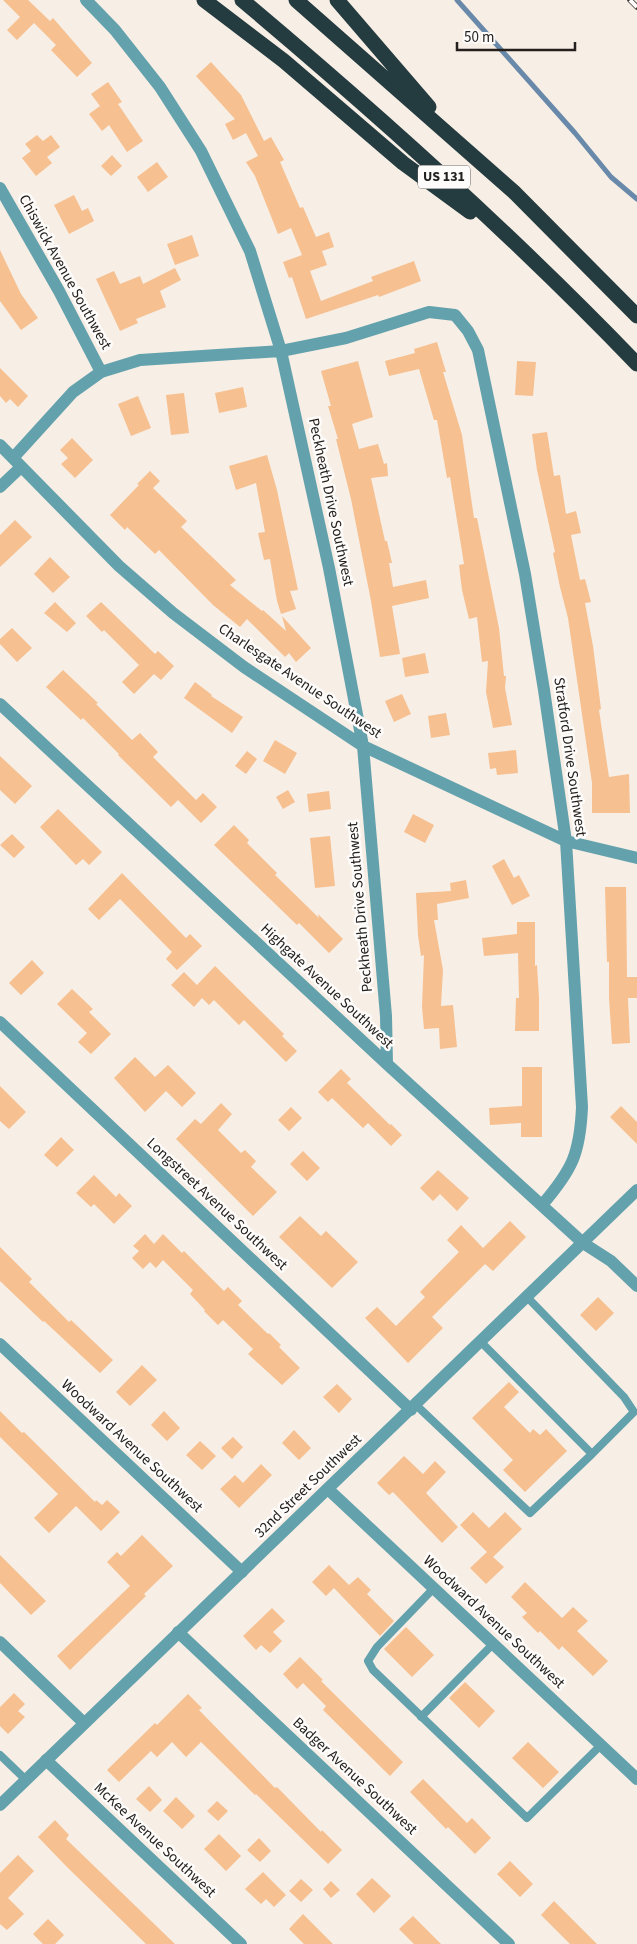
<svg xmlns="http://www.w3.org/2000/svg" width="637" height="1944" font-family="'Source Sans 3',sans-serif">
<rect width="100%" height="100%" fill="#f7eee5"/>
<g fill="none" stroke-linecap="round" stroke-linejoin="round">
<path stroke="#6989aa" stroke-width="5" d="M457,0L575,133L611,177L637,199"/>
</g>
<path fill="#f6c090" d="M3,0H28L50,21L53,18L92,63L77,77L51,50L56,45L34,23L17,40L7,30L20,17Z
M211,62L241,95L264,141L271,137L284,160L280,162L300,208L303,207L316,237L329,232L334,247L322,251L327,265L310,271L321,301L373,281L371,277L414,261L421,281L379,297L378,295L306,319L292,277L289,278L283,262L302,255L291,228L278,234L255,176L246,162L258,156L246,133L233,140L225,124L235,119L196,76Z
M108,82L122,102L118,104L143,141L127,152L109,125L102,131L89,114L100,106L91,94Z
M37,135L43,141L51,135L60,147L47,157L52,163L36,176L22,158L31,151L25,144Z
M112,155L122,166L111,176L101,166Z
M157,162L168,177L148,192L137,177Z
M74,195L82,211L88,208L94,221L69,234L54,205Z
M192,235L199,256L175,265L167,244Z
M0,250L21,294L38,318L21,330L0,301Z
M175,268L181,280L160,291L166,307L136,319L138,323L120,331L96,279L114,271L120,284L140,276L143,284Z
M437,342L446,372H443L462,435L474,518H477L499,628L504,676H506L505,688L512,725L493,728L486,692L488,661L482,662L477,617L469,619L462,590L459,565L464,564L450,477L447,478L437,420H434L419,369L389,376L385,361L415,353L414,349Z
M358,361L373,417L352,424L359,449L378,444L384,464L387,463L388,476L371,478L385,541H387L392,563H389L393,587L426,580L429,598L392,606L400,654L380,657L371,601L351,499L336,439H338L328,406H331L321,371Z
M517,361L536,362L533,396L515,395Z
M0,368L28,396L18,407L10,399L6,403L0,396Z
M243,387L247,407L219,413L215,393Z
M184,393L189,433L171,435L166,395Z
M138,396L151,428L131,436L118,404Z
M547,432L554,476L560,475L566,514L576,511L581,533L571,535L580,580L585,579L591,602L585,603L593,646L601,709L599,710L609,777L629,774L630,813H592V783L568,618L560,587L553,553L555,552L537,470L532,434Z
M72,438L93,460L75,478L61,464L68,458L60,450Z
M267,455L277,490L298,590L290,591L296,609L281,614L277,601L270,559L264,560L258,533L265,532L256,483L236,490L229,466Z
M150,471L160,481L153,488L187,521L181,527L236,580L230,585L262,611L263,610L286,631L282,616L311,648L296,662L289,653L285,657L247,619L240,627L213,605L159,550L155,554L127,527L125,530L110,515L139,485L137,484Z
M15,520L32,537L0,567V535Z
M50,557L70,577L53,593L34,574Z
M55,602L76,623L67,632L44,613Z
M101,602L155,654L158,651L174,666L161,680L154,674L134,694L122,682L139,665L104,630L102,632L86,616Z
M12,628L32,648L17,662L0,644V639Z
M425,653L429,673L405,677L402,658Z
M63,670L98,703L96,704L132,740L140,733L158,752L153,757L196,800L203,793L217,807L201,823L178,800L171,807L118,755L119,754L83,718L81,720L46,687Z
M195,682L212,695L211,696L243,717L232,733L184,698Z
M402,694L411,714L394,722L385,701Z
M446,713L450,735L431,738L428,716Z
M275,740L297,753L285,774L263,761Z
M516,750L518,773L497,775L496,768L490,769L488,753Z
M247,751L257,759L246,774L235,766Z
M0,756L32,786L15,804L0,790Z
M288,790L295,802L283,809L276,797Z
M329,791L331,809L309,812L307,794Z
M58,809L102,852L89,865L83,859L76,865L40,827Z
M413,814L434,825L425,843L404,832Z
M234,825L249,840L247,843L277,873L275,875L319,918L318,914L343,939L329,953L299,923L297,925L214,845Z
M12,834L25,847L14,858L0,845Z
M330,836L335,886L315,888L310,838Z
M504,859L514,878L519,875L530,896L512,905L492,866Z
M122,873L186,938L190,934L202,946L177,970L166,959L172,952L120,899L99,920L88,909Z
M466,880L469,898L437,904L438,920H434L443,970L441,1006L453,1005L457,1047L440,1049L439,1028L424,1029L422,1007L424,955L421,956L418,935L416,893L451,891L450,883Z
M605,887H626L627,977H637V998H628L630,1043L612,1044L609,998V962H607Z
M517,922H535V966L537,965L539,998V1031H515L516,998H519L518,953L484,956L482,938L517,934Z
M32,960L44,973L21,995L9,983Z
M215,966L284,1034L282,1036L297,1051L286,1062L244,1020L239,1025L214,1000L209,1005L202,998L194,1007L171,985L184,972L197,985Z
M72,989L93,1009L89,1012L111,1034L91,1054L78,1042L87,1033L57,1004Z
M135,1057L155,1077L168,1065L196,1093L182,1107L166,1091L145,1112L114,1078Z
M522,1067H542V1137H521V1123L490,1125L489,1108L522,1106Z
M341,1069L351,1079L347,1083L390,1125L391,1124L402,1135L391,1146L368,1123L363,1128L332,1098L328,1102L318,1092Z
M0,1086L26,1112L9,1129L0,1121Z
M221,1103L232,1114L218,1130L241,1153L245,1150L256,1161L251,1167L277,1192L253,1216L176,1139L195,1119L201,1124Z
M621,1106L637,1122V1144L610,1117Z
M291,1107L302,1118L289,1131L278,1120Z
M61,1137L74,1150L57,1167L44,1155Z
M303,1151L320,1168L307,1181L290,1164Z
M438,1170L469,1198L457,1211L440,1194L433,1201L420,1188Z
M94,1175L116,1197L119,1193L132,1206L114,1224L94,1204L91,1207L76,1193Z
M300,1216L321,1236L326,1231L358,1262L332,1288L279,1237Z
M510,1221L526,1237L493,1271L485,1264L432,1317L443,1328L408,1363L365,1318L377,1307L396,1326L425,1297L420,1292L459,1252L447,1240L461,1225L483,1248Z
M145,1234L154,1244L163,1234L182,1253L184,1251L224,1291L228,1287L242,1301L238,1305L268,1334L269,1333L281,1345L279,1347L300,1368L282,1385L248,1354L253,1349L223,1320L218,1325L204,1311L205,1310L190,1294L193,1290L163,1260L156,1268L150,1262L143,1269L132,1258L139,1251L133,1246Z
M0,1247L32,1279L29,1282L69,1322L71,1320L113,1360L100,1373L44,1321L43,1322L0,1281Z
M598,1297L614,1313L596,1331L580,1315Z
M142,1365L157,1380L130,1406L116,1392Z
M509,1382L519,1392L504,1407L530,1433L533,1429L540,1435L546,1429L567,1451L525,1492L503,1470L513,1460L472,1418Z
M337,1384L352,1399L339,1413L323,1397Z
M0,1411L22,1433L24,1432L95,1502L96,1500L102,1505L107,1500L120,1512L101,1531L76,1506L49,1533L34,1518L58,1494L0,1437Z
M164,1411L180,1428L167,1441L151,1425Z
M294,1430L311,1448L299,1460L282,1443Z
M233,1437L243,1447L232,1459L221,1448Z
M200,1441L216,1456L202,1470L186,1455Z
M404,1456L423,1474L435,1461L446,1472L426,1493L458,1527L442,1543L393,1492L389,1495L377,1483Z
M261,1464L272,1475L239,1508L220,1489L235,1475L243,1483Z
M473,1512L489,1528L505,1512L522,1529L493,1557L504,1567L486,1584L470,1568L487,1552L460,1525Z
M142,1535L173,1566L144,1594L146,1596L70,1670L57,1656L130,1586L107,1562L117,1552L121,1556Z
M0,1555L46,1601L31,1615L0,1583Z
M329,1565L349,1585L358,1577L371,1590L367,1594L394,1621L380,1636L334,1588L326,1596L312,1582Z
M525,1582L562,1618L573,1607L588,1621L577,1631L608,1661L593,1676L562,1646L559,1650L540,1631L538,1633L522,1617L527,1613L511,1597Z
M272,1608L285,1621L273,1632L282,1641L270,1653L261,1645L256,1650L243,1636Z
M406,1627L434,1655L412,1677L384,1649Z
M300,1657L323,1680L321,1681L403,1762L390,1776L323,1710L326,1706L303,1683L297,1689L283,1674Z
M465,1682L495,1711L479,1728L449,1698Z
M14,1693L25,1704L18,1711L25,1717L8,1734L0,1726V1707Z
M188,1694L202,1708L199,1710L275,1788L277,1787L321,1832L322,1830L342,1850L328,1864L256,1794L255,1795L201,1742L186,1757L172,1742L157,1757L151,1751L119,1782L107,1770L155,1723L157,1725Z
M528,1742L559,1772L543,1788L512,1758Z
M423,1779L467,1823L472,1818L491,1838L475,1854L448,1827L446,1829L410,1792Z
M149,1786L162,1800L150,1812L136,1799Z
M176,1797L195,1816L182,1829L163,1811Z
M217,1801L228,1811L218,1821L207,1811Z
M55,1820L69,1835L66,1839L175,1944H146L67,1867L38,1837Z
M219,1834L241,1856L226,1871L204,1849Z
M259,1838L271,1851L260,1862L247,1850Z
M18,1855L34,1871L8,1898L24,1914L7,1930L0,1924V1873Z
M510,1861L533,1884L520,1897L497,1874Z
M263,1872L286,1895L274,1907L266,1899L261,1904L245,1889Z
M372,1878L391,1896L374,1913L356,1894Z
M301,1879L313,1890L301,1902L289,1891Z
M331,1881L340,1890L331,1898L323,1889Z
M554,1901L597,1944H570L541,1915Z
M303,1914L333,1944H304L289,1929Z
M413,1916L441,1944H414L399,1929Z
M48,1919L64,1935L55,1944H43L33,1934Z"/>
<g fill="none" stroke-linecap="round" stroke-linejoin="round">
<path stroke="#63a2ad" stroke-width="8" d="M527,1297L624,1397L634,1412L592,1454
M416,1405L530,1513L592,1454L481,1342
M434,1588L377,1647L368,1661L373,1670L527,1818L601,1745
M421,1717L493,1644
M0,1755L26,1780"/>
<path stroke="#63a2ad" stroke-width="12" d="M86,0L115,30L160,87L201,151L250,251L281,351L329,568L363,746L386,1016L387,1064
M0,188L59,291L101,372
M0,445L119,566L173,613L244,667L363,746L566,841L637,858
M13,458L73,392L101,372L140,360L281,351L346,338L429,312L455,315L468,331L478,350L525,574L544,690L566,841L582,1107C580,1154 572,1170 542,1205
M0,487L21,467
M0,704L387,1064L583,1243L611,1261L637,1286
M0,1022L411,1410
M0,1344L242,1572
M328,1489L637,1779
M178,1632L509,1944
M0,1642L84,1723
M46,1760L241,1944"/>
<path stroke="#63a2ad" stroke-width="12" d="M0,1805L637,1190"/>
<path stroke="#243b3f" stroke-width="15" d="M204,0L284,61L403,163L470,212
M242,0C379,115 513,235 637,364
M296,0L515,193L637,316
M337,0L429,107"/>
<g stroke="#3b3733" stroke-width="5.5">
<path id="rail" d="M630,0L637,7"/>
</g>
<use href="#rail" stroke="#fefcfb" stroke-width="4" stroke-dasharray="11" stroke-linecap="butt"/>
</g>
<g text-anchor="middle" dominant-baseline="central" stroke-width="5" stroke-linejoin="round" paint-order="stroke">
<rect fill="#fefcfb" stroke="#656260" stroke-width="1" x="418" y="165.5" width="52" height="23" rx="4"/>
<g font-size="14" font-weight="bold" fill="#24201d">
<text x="444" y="177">US 131</text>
</g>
<g font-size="15" fill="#24201d" stroke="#fefcfb">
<text transform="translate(65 272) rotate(61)">Chiswick Avenue Southwest</text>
<text transform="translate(331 502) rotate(78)">Peckheath Drive Southwest</text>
<text transform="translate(300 681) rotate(34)">Charlesgate Avenue Southwest</text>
<text transform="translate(570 757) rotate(82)">Stratford Drive Southwest</text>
<text transform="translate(360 907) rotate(-95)">Peckheath Drive Southwest</text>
<text transform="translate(327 986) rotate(43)">Highgate Avenue Southwest</text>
<text transform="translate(217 1204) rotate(43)">Longstreet Avenue Southwest</text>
<text transform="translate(132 1446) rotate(43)">Woodward Avenue Southwest</text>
<text transform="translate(308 1486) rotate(-44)">32nd Street Southwest</text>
<text transform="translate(494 1622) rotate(43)">Woodward Avenue Southwest</text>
<text transform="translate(355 1776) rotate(43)">Badger Avenue Southwest</text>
<text transform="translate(155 1840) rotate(43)">McKee Avenue Southwest</text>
</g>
</g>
<path d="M457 42v8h118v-8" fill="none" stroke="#24201d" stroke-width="2.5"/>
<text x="464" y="42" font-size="15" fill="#24201d" stroke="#fefcfb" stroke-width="4" paint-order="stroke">50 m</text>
</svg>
